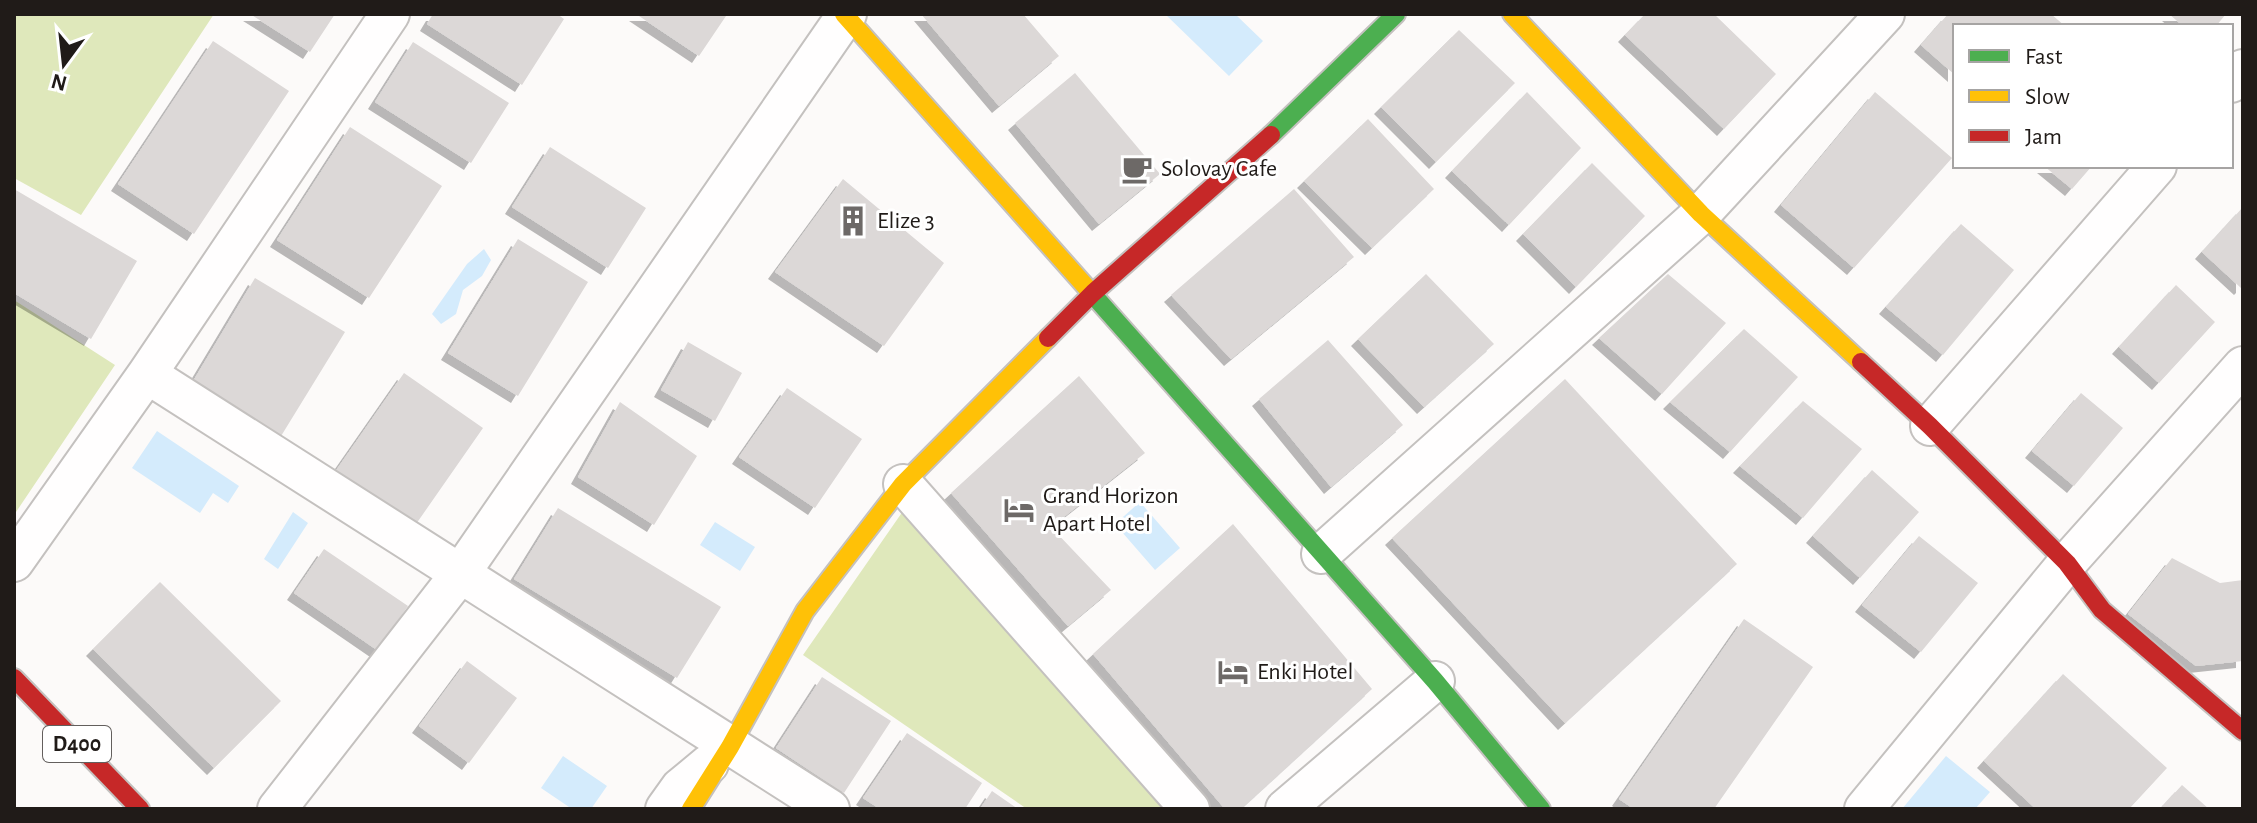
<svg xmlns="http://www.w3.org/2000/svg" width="2257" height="823" font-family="'Alegreya Sans',sans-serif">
<defs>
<filter id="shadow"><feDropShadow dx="-7" dy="7" stdDeviation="0" flood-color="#0004"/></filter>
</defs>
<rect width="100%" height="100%" fill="#fcfaf9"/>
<path fill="#dfe8bb" d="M14,14H214L81,215L14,178Z
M14,300L115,365L14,515Z
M910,501L1179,809H1027L803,655Z"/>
<path fill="#d4ebfc" d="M1165,14H1235L1263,41L1229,76Z
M484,249L491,260L482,276L463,290L456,314L441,324L432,314L467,264Z
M157,431L239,486L228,503L213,493L200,513L132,468Z
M1140,502L1180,548L1155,570L1115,524Z
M293,512L308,523L278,569L264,559Z
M715,522L755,547L740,571L700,545Z
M563,756L607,786L591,809H572L541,788Z
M1946,756L1990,792L1975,809H1902Z"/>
<path fill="#dcd8d7" filter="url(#shadow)" d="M250,14H335L310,52Z
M433,14H557L564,19L522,85L427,24Z
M636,14H723L726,16L699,56Z
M921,14H1023L1059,56L999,106Z
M1645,14H1714L1776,74L1724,129L1625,35Z
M1948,14H2051L2065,26H1955V75L1921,45Z
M2169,14H2226L2216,26H2183Z
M1459,30L1515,83L1436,162L1381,107Z
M213,41L289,91L194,234L118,184Z
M413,42L509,103L471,163L375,102Z
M1075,73L1160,174L1099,224L1015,123Z
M1527,92L1581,148L1509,225L1452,171Z
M1875,92L1952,158L1854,268L1781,205Z
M1368,119L1434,189L1372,248L1304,181Z
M350,127L442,186L369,298L277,240Z
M550,147L646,208L608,268L512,207Z
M1592,163L1645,216L1576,287L1523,234Z
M2044,166H2092L2072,189Z
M843,179L944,263L884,346L775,272Z
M14,189L137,261L91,339L14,293Z
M1294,189L1354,257L1231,359L1171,295Z
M2243,207V286L2241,288L2202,252Z
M1961,224L2014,270L1943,355L1886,307Z
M518,239L588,282L518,396L448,353Z
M1426,274L1494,344L1424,407L1358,339Z
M1668,274L1726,323L1662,394L1599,338Z
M255,278L345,332L278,441L189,388Z
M2176,285L2215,322L2159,383L2119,347Z
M1744,329L1798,377L1730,452L1670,402Z
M1328,340L1403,425L1331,487L1259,399Z
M688,342L742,373L715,421L661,390Z
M404,373L483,428L414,527L335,472Z
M1079,376L1145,453L1051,527L1111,590L1068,626L951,493Z
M1565,379L1737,564L1565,723L1392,538Z
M787,388L862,439L815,508L739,457Z
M2081,393L2123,428L2074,486L2032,451Z
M1803,401L1862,449L1803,518L1740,466Z
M620,402L697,456L654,525L578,477Z
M1872,470L1919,512L1860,578L1813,536Z
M558,508L721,607L677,678L514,579Z
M1233,524L1372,689L1241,809H1225L1093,654Z
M1919,536L1978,583L1921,652L1862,605Z
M324,549L408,606L377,650L294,593Z
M2172,558L2220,583L2243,580V661L2196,666L2128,614Z
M160,582L281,701L214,768L93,649Z
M1744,619L1813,667L1714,809H1634L1619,799Z
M467,661L517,698L469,763L419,726Z
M2063,674L2167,768L2129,809H2036L1984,761Z
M822,677L891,721L844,793L776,748Z
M907,733L982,783L965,809H880L863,798Z
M2182,785L2209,809H2160Z
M992,791L1018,809H980Z"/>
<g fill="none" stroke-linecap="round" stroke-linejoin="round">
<g stroke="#c4c1bf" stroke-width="42">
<path id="street" d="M2231,83L2243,69
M147,374L830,809
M1930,426L2157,166
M903,484L1190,809
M1321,554L1701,214L1885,14
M14,562L147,374L390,14
M277,809L460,574L847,14
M665,809L680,788L709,764
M1285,809L1435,681
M1864,809L2067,563L2243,366"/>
</g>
<g stroke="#c4c1bf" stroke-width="22">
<path id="fast" d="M1271,135L1396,14
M1087,288L1435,681L1541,809"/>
</g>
<g stroke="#c4c1bf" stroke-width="22">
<path id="slow" d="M844,14L1087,288
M1512,14L1701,214L1861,362
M691,809L730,747L805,611L903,484L1048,338"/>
</g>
<g stroke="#c4c1bf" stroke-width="22">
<path id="jam" d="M1048,338L1093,293L1271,135
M1861,362L1930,426L2067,563L2102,610L2243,731
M14,678L140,809"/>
</g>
<use href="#street" stroke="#fffefe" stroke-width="38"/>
<use href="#fast" stroke="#4caf50" stroke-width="18"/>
<use href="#slow" stroke="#ffc107" stroke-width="18"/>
<use href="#jam" stroke="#c62828" stroke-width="18"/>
</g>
<defs>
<g id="cafe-bare" transform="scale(2.4)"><path d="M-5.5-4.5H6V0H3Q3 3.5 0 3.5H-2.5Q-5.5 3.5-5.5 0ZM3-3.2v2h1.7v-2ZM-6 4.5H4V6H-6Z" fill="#6d6967" stroke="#fff" stroke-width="2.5" paint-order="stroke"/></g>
<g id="building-bare" transform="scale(2.4)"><path d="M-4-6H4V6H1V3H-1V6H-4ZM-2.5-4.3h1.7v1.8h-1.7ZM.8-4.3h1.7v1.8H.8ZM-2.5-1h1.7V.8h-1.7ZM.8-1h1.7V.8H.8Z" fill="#6d6967" stroke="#fff" stroke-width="2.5" paint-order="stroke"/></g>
<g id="hotel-bare" transform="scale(2.4)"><path d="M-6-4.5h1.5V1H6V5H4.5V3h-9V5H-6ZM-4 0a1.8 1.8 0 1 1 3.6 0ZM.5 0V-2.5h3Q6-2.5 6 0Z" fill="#6d6967" stroke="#fff" stroke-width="2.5" paint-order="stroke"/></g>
</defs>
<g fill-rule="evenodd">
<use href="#cafe-bare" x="1137" y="169"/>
<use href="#building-bare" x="853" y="221"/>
<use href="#hotel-bare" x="1019" y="510"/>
<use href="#hotel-bare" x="1233" y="672"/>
</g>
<g text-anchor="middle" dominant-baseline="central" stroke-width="6" stroke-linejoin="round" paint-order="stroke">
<rect fill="#fff" stroke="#635f5d" stroke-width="2" x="43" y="726" width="68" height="36" rx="6"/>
<g font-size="22" font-weight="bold" fill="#201b18">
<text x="77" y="744">D400</text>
</g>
<g font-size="24" fill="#201b18" stroke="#fff" text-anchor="start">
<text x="1161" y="169">Solovay Cafe</text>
<text x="877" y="221">Elize 3</text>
<text x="1043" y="496">Grand Horizon<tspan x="1043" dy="28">Apart Hotel</tspan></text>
<text x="1257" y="672">Enki Hotel</text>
</g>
</g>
<rect width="2257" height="823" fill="none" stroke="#201b18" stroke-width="32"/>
<rect x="1953" y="24" width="280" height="144" fill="#ffffff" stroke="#a6a4a3" stroke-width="2"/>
<rect x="1969" y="50" width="40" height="12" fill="#4caf50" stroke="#a6a4a3" stroke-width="2"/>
<text x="2025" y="64" font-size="24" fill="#201b18">Fast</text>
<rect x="1969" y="90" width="40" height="12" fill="#ffc107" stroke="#a6a4a3" stroke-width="2"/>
<text x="2025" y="104" font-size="24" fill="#201b18">Slow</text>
<rect x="1969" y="130" width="40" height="12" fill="#c62828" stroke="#a6a4a3" stroke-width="2"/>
<text x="2025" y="144" font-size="24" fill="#201b18">Jam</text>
<g transform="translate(64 64) rotate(195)" stroke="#ffffff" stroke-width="6" paint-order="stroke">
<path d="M0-6L14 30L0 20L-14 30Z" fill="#201b18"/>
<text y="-12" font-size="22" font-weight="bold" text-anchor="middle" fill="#201b18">N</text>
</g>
</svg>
